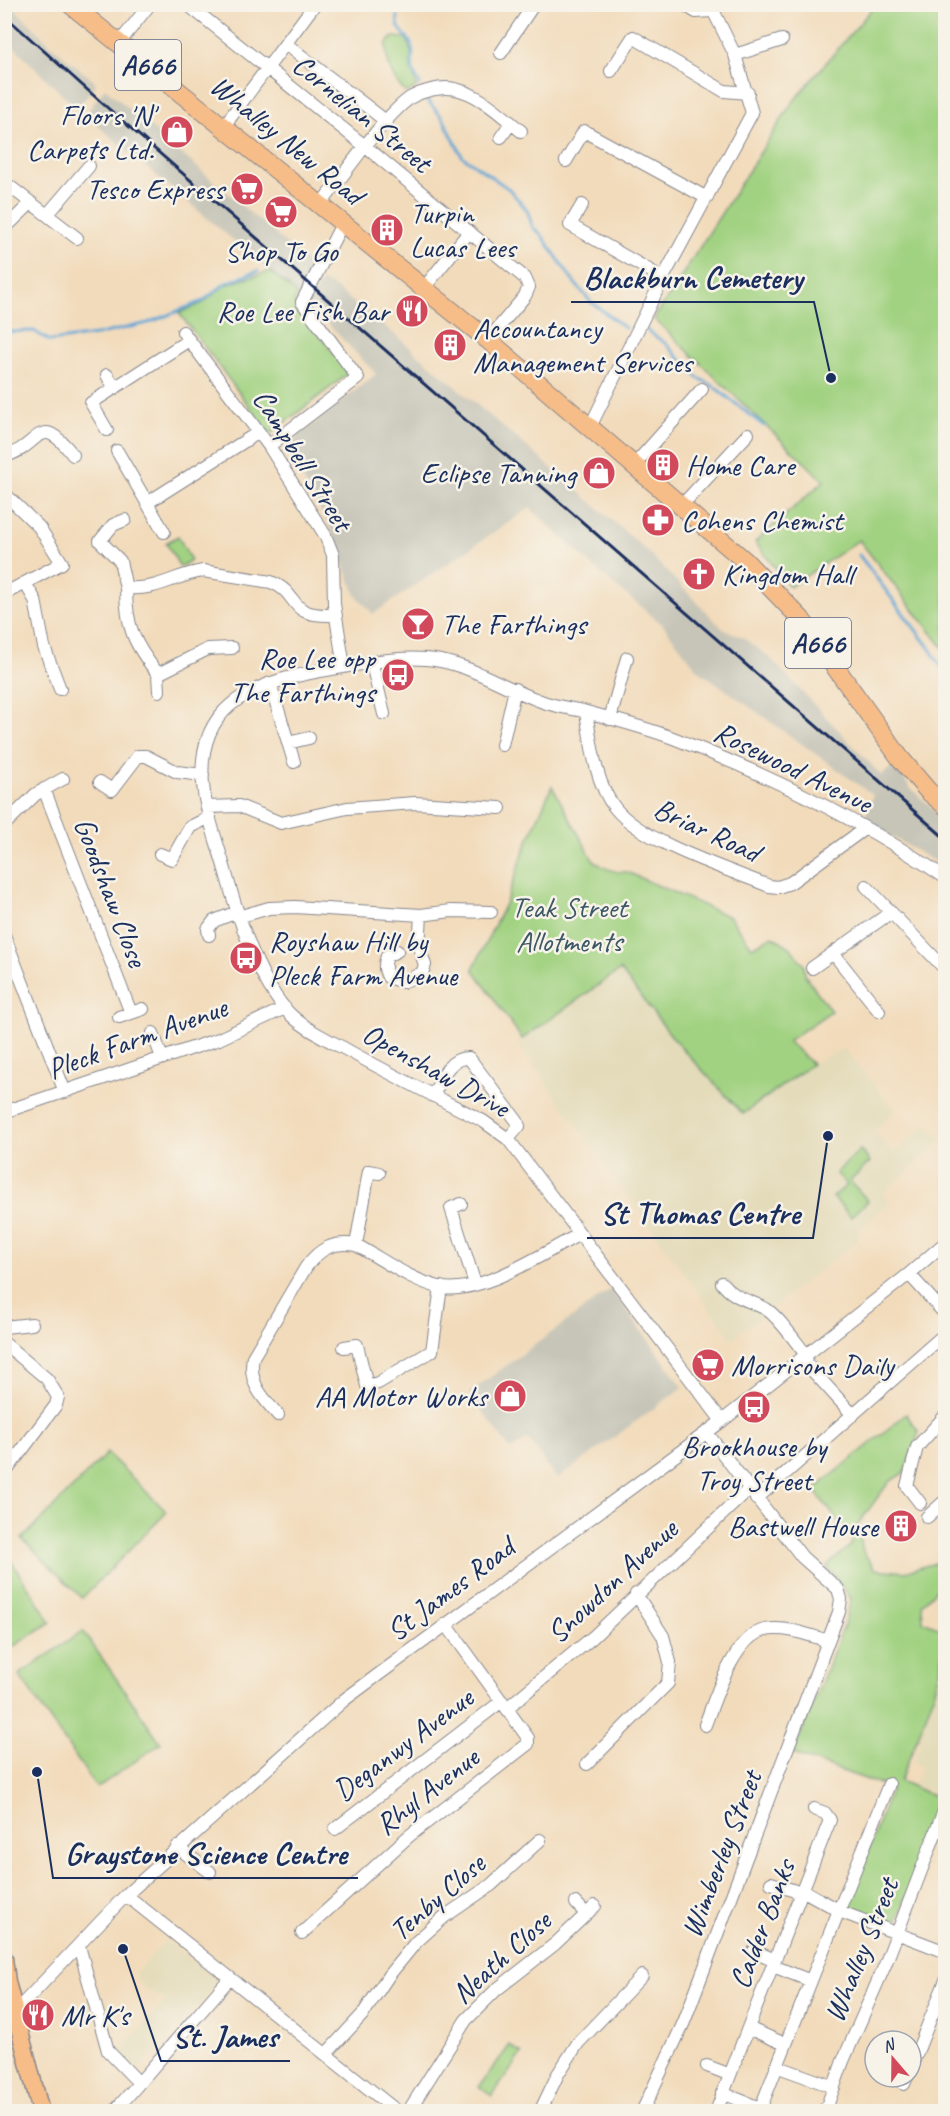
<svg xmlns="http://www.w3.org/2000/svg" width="950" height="2116" font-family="Caveat,sans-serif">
<rect width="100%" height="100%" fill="#f7f3e8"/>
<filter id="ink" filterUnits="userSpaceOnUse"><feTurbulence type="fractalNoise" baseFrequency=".0167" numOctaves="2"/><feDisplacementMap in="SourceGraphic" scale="12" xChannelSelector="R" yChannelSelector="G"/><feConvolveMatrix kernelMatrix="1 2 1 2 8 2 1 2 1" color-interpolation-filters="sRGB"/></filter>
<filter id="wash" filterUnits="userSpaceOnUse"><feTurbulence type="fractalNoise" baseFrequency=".008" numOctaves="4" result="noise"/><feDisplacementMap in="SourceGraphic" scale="24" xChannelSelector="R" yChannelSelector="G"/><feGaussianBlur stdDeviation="1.35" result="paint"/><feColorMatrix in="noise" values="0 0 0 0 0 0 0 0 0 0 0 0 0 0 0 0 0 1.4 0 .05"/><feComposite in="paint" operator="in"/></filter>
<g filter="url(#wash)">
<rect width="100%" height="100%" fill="#f2dbbb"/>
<path fill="#e4dbba" d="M620,970L743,1114L812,1064L844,1048L895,1110L875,1131L894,1153L926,1125L942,1140L883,1194L890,1203L861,1228L856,1242L732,1339L517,1043Z
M940,1676L946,1678L945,1796L914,1785L921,1766L913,1763Z
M166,1940L220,1982L137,2071L118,2053L165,2001L144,1988L134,1975Z"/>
<path fill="#c6c5b8" d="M4,5H11L53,47L94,81L96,84L77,109L5,38Z
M105,88L313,267V273L303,291L297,294L85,115Z
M321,282L331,285L387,328L575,488L648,552L723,629L742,637L768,656L881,775L895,765L910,788L945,820V868L864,820L873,795L698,670L663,625L606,578L530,508L373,614L356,595L328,524L285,446L376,374L308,303Z
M611,1289L683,1387L557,1479L528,1439L511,1450L469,1393Z"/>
<path fill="#a1d281" stroke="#5e8070" stroke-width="1.5" d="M876,4L945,5V650L859,540L790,587L755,542L824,481L654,319L792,103Z
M393,37L406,38C415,53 410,71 417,87L406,93C391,78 387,65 386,44Z
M270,271L297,294L294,302L349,373L270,434L179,313L203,303L225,285Z
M178,536L191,560L180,567L166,543Z
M552,786L593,860C604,868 613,873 627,872L730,917L752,947L773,936L790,947L804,965L805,975L831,1011L788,1041L812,1064L743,1114L677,1043L620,970L522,1039L473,969L506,902L527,843Z
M860,1150L870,1162L850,1181L868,1201L851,1217L833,1197L847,1185L836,1173Z
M906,1414L919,1432L905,1472L889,1482L858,1524L863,1552L875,1569L904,1572L939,1562L945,1565V1581L922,1604L923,1621L945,1630C945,1681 918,1734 900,1781L944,1800L896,1924L848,1905L891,1788L793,1754L843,1628L851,1599L827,1566L851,1545L852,1539L814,1490Z
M107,1453L167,1512L82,1598L22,1539Z
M4,1550L51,1622L5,1652H4Z
M83,1631L161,1743L97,1788L19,1675Z
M510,2045L522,2054L492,2096L479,2087Z"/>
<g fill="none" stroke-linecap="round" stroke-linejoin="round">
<path stroke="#5ea5d5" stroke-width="3" d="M398,16C395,31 406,32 411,44C415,53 411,58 412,67C412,73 418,79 420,85
M426,99L443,118L462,156L509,189L527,210L533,228L541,234L573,281L590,301L625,328
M646,330L665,343L698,378L712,385L764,426
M4,332L34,331L50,341L96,335L148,323L203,301L226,283L258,271
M859,555L928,646L946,674"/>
</g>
</g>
<g filter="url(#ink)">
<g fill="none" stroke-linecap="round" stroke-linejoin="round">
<g stroke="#86858c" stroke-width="14">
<path id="minor" d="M187,4L366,147L525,278L529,287L525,296L488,340
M683,4L696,12L711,11
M120,42L150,4
M286,44L387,122
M501,53L534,4
M735,55L782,40
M611,71L633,37L724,91L748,93
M224,126L315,4
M501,137L511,123
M566,161L584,131L707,198
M4,182L77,238
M321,204C343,176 383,117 410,98C422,91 441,86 455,89C480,94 501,115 521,131
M582,205L570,225L663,278
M48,214L89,166
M4,229L31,203
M424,288L469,232
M183,332L269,446L325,535L333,555L334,604L344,667
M107,375L115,388
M590,427L663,278L752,113L735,55L710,4
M107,430L91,403L189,340
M269,446L358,378L302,302L343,222
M117,451L164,532
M4,456C41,448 37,409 73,455
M635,464L702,389
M4,493L39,527L62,563L4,594
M147,503L259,432
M682,505L748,434
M125,520L113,525L100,541L120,561L126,588C157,591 175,575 203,571L271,582C303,595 284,617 335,615
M25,583L35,600L44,647L60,689
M126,588C126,627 134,644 158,674L208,649L232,648
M372,664L384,714
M158,674L159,691
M270,683L294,762
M586,712C591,742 595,783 615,808C642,842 727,869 769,886L778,887L790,883L864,829
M610,719L627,658
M288,743L309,738
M502,745L515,689
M100,782L112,790L138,756H146L177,772L203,775
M44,789L131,1013
M207,807L239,806L281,823L347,808L415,803L500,808
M4,825L36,794L63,779
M160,854L172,859L190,827L210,817
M866,886L946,970
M238,917L269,908L295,907L421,915L451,911L491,912
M4,935L65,1092
M209,935L208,929L214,921L237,912
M397,951L387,956C384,965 384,969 388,977L403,982L422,973L425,965L419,947L421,915
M833,953L879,1011
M812,968L890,913
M119,1017L143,1009
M153,1033L162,1058
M433,1096C441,1080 448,1057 469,1058L517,1121L519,1126L508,1139
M4,1112L219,1039L285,1008
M461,1204L451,1208L475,1284
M356,1245L369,1171L379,1173
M909,1274L946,1315
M722,1283C734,1299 750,1300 766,1309C779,1317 797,1344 807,1356
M4,1327L32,1324
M4,1343L47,1379L58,1397L56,1405L4,1474
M344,1347L357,1345L367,1386L378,1383L432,1351L441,1287
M802,1359L853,1415
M278,1415C262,1397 248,1383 253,1357L306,1267C319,1249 333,1241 356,1245C382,1259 410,1280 439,1287C479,1297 545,1252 580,1234
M722,1421L508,1139L483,1121C438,1098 392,1075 347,1050C327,1039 302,1028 286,1010C256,975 237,914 225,870C218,845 208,819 204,793C192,708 248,684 320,671C353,666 391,656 426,659C467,662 500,686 538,700C552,706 568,708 583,711C613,719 644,727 673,738C767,774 862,821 946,878
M756,1499L946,1333
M920,1503L907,1486L917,1447L946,1415
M927,1517L946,1500
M507,1708L593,1637L749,1489
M705,1725C715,1699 734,1636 765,1630C787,1626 808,1635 828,1641
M587,1764L668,1683L670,1662L663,1636L636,1594
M335,1829L502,1701
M177,1847L210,1872
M771,1883L801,1893
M802,1890L844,1913L946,1952
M126,1895L398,2112
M576,1903L586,1914
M302,1933L409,1836L528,1744V1738L446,1624
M79,1946L108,2051L139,2083
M754,1951L775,1960
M773,1966L811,1981
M4,2014L15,2012L126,1895L344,1700L722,1421L909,1274L946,1242
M785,2044L748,2028L830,1820L825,1813L814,1809
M327,2053L363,2014L389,1975L416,1942L444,1917L491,1885L540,1840
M707,2066L728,2074
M776,2066L834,2087
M911,2067L946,1980
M904,2084L907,2077
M722,2093L760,2108
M114,2112L230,1978
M408,2112L466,2020L496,1990L555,1944L595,1906
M540,2112L558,2074L578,2043L642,1976
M642,2112L684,2022L839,1612L841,1599L838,1589L802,1557L707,1433
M716,2112L748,2028
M759,2112L889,1784
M825,2112L843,2061L885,1965L945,1808"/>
</g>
<g stroke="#86858c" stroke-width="19">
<path id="major" d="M4,1958L7,1982L41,2112"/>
</g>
<g stroke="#86858c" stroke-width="20">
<path id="highway" d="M70,4L488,340L744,560L801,619L900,758L928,791L946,806"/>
</g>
<use href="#minor" stroke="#fff" stroke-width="12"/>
<use href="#major" stroke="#f7bd88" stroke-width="16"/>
<use href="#highway" stroke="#f7bd88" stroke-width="18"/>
<path stroke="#1b2f5e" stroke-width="3" d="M4,15L102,103L946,839"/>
</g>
</g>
<defs>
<g id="shop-disc" transform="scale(1.725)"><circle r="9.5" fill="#d1495b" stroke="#f7f3e8"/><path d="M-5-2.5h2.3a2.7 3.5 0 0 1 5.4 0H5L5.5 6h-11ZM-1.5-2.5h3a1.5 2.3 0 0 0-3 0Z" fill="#fff"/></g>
<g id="supermarket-disc" transform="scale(1.725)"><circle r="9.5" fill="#d1495b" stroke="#f7f3e8"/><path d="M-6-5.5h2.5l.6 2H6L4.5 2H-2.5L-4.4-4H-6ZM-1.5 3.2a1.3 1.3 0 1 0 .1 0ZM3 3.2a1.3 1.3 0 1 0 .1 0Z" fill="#fff"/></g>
<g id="building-disc" transform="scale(1.725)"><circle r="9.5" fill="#d1495b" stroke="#f7f3e8"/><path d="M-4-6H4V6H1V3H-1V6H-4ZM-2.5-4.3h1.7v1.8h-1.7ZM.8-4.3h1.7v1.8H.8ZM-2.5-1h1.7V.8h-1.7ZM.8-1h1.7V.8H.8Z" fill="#fff"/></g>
<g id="restaurant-disc" transform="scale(1.725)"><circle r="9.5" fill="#d1495b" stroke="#f7f3e8"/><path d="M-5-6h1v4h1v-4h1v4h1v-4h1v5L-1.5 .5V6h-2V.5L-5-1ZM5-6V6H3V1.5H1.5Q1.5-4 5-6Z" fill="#fff"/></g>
<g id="pharmacy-disc" transform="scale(1.725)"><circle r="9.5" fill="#d1495b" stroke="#f7f3e8"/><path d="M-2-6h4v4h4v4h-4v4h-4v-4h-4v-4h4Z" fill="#fff"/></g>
<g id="church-disc" transform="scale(1.725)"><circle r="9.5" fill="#d1495b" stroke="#f7f3e8"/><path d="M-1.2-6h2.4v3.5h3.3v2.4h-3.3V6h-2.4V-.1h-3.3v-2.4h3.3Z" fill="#fff"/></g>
<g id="bar-disc" transform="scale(1.725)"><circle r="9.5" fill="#d1495b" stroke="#f7f3e8"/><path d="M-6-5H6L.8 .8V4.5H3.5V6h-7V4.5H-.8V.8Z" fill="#fff"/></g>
<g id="bus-disc" transform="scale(1.725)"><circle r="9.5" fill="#d1495b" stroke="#f7f3e8"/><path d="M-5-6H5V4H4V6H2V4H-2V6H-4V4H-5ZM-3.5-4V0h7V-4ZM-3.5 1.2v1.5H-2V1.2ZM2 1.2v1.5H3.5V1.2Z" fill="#fff"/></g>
</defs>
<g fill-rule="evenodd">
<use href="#shop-disc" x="177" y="132"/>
<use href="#supermarket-disc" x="247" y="189"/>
<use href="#supermarket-disc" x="281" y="212"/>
<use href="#building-disc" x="387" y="230"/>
<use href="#restaurant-disc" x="412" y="311"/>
<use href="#building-disc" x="450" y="345"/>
<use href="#building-disc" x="663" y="465"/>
<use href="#shop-disc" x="599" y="473"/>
<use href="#pharmacy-disc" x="658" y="520"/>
<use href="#church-disc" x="699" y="574"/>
<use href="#bar-disc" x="418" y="624"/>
<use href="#bus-disc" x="398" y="675"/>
<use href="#bus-disc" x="246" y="958"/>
<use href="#supermarket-disc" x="708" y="1365"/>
<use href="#shop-disc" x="510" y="1396"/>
<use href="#bus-disc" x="754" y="1407"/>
<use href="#building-disc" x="901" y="1526"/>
<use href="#restaurant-disc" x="38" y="2015"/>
</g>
<g text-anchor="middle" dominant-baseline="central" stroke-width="5" stroke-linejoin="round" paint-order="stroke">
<g fill="#f7f3e8" stroke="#5d6a87" stroke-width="1.5">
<rect x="115" y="40" width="66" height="50" rx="4.5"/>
<rect x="785" y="618" width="66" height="50" rx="4.5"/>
</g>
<g font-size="28" font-weight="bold" fill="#1b2f5e">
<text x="148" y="65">A666</text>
<text x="818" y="643">A666</text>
</g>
<g font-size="30" fill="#1b2f5e" stroke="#f7f3e8">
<text transform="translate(362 113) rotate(39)">Cornelian Street</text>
<text transform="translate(287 140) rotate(39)">Whalley New Road</text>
<text transform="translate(303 460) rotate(58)">Campbell Street</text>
<text transform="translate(793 767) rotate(26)">Rosewood Avenue</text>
<text transform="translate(707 830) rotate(25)">Briar Road</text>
<text transform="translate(111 892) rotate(69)">Goodshaw Close</text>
<text transform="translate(137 1038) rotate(-20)">Pleck Farm Avenue</text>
<text transform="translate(436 1070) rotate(29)">Openshaw Drive</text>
<text transform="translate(612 1581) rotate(-43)">Snowdon Avenue</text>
<text transform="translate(450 1589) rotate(-37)">St James Road</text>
<text transform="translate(403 1744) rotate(-37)">Deganwy Avenue</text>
<text transform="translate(427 1791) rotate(-38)">Rhyl Avenue</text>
<text transform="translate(721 1854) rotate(-69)">Wimberley Street</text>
<text transform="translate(437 1897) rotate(-41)">Tenby Close</text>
<text transform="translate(762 1924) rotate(-69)">Calder Banks</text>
<text transform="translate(861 1950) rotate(-68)">Whalley Street</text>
<text transform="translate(501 1957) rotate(-42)">Neath Close</text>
</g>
<g font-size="30" fill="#1b2f5e" stroke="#f7f3e8" text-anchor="start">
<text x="154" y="115" text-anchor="end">Floors 'N'<tspan x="154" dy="34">Carpets Ltd.</tspan></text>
<text x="224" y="189" text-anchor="end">Tesco Express</text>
<text x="410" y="213">Turpin<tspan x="410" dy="34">Lucas Lees</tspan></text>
<text x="281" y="251" text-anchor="middle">Shop To Go</text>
<text x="389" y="311" text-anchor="end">Roe Lee Fish Bar</text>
<text x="473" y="328">Accountancy<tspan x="473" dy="34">Management Services</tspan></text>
<text x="686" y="465">Home Care</text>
<text x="576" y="473" text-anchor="end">Eclipse Tanning</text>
<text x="681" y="520">Cohens Chemist</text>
<text x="722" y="574">Kingdom Hall</text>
<text x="441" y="624">The Farthings</text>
<text x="375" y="658" text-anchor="end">Roe Lee opp<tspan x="375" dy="34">The Farthings</tspan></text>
<text x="269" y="941">Royshaw Hill by<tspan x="269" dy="34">Pleck Farm Avenue</tspan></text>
<text x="731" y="1365">Morrisons Daily</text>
<text x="487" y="1396" text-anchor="end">AA Motor Works</text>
<text x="754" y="1446" text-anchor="middle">Brookhouse by<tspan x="754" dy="34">Troy Street</tspan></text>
<text x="878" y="1526" text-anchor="end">Bastwell House</text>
<text x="61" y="2015">Mr K's</text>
</g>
<g font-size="30" fill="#3c5867" stroke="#f7f3e8">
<text x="569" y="907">Teak Street<tspan x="569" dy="34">Allotments</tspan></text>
</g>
</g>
<path fill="none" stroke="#1b2f5e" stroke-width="2" d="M831 378L814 302H571M828 1136L813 1238H587M37 1772L53 1878H358M123 1949L161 2061H290"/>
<g fill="#1b2f5e" stroke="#f7f3e8" stroke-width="2">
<circle cx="831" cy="378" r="6"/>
<circle cx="828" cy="1136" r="6"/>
<circle cx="37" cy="1772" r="6"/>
<circle cx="123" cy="1949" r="6"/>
</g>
<g font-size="32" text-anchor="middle" font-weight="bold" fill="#1b2f5e" stroke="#f7f3e8" stroke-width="5" stroke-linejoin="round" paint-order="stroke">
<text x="693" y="288">Blackburn Cemetery</text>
<text x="700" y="1224">St Thomas Centre</text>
<text x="206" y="1864">Graystone Science Centre</text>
<text x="225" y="2047">St. James</text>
</g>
<rect width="950" height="2116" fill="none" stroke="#f7f3e8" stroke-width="24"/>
<g transform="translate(893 2059) rotate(340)"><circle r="28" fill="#f7f3e8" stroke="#9fa5b1" stroke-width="1.5"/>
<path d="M0-4.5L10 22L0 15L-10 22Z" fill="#d1495b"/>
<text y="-9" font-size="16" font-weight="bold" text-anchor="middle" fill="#1b2f5e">N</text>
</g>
</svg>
